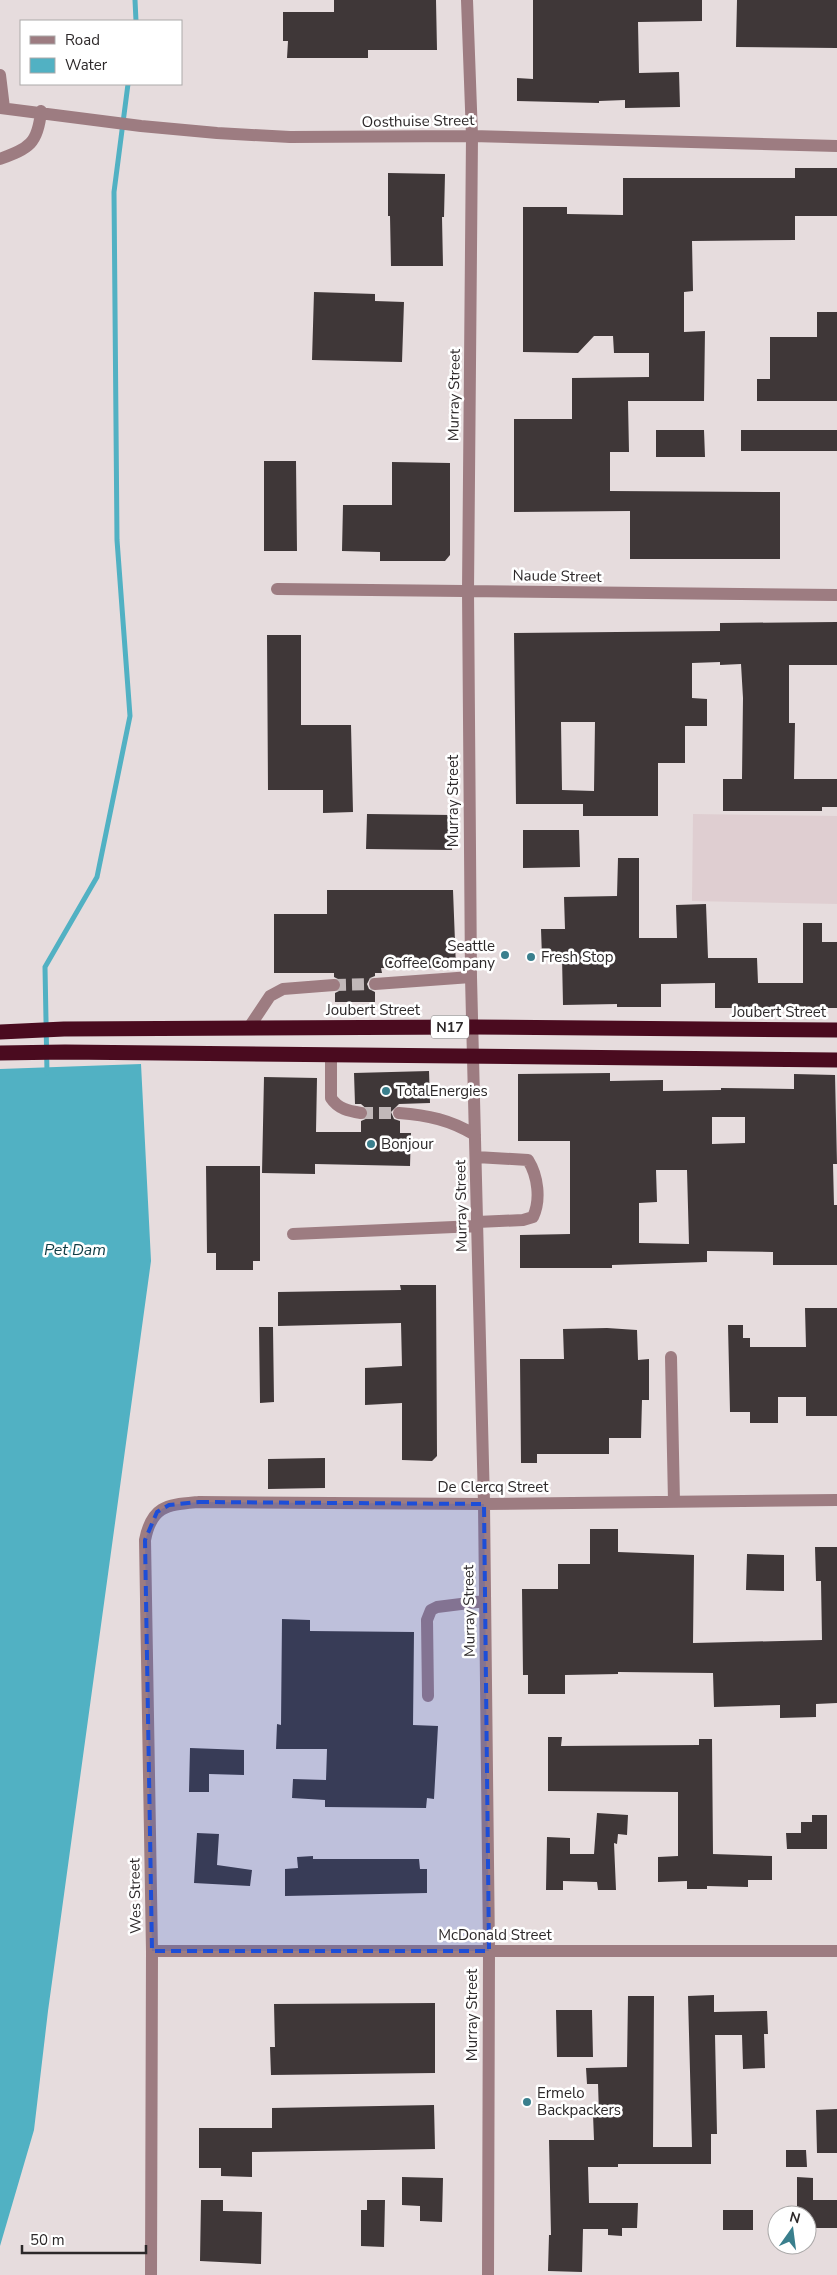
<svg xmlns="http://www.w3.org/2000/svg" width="837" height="2275" font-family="'Nunito Sans',sans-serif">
<rect width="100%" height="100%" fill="#e6dcdd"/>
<path fill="#dfced1" d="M693,814L837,816V904L692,901Z"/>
<path fill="#51b1c3" d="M141,1064L151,1261L48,2011L34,2130L0,2246V1069Z"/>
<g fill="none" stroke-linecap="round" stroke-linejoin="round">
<path stroke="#51b1c3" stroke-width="5" d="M135,0L136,21
M47,1073L45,967L97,877L130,716L117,540L114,192L128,84"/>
</g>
<path fill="#3f3738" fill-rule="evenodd" d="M334,0H436L437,50H368V58H287L288,41H283V12H334Z
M533,0H702V21L638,22L639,73L679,72L680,107L625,108V100L599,101V103L517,101V78L533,79Z
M737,0H837V48L736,47Z
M795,168H837V216H795V240L692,241L693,291L684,292V332L705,331L704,401H628L629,452H610V491L780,492V559H630V511L514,512V419H572V378L649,377V353H614L613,336H594L578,353L523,352V207H567V214L623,215V178H795Z
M388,173L445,174L444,217H442L443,266H391L390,216H388Z
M314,292L375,294V301L404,302L402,362L312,360Z
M817,312H837V401H757V379H770V337H817Z
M656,430H704L705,457H656Z
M741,430H837V451H741Z
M264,461H296L297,551H264Z
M392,462L450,463V555L445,561H380V552L342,551L343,505H392Z
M837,622V665H789V723H795L794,779H837V807H822V811H723V779H742L743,698L741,664L720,665V662L692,663V698L707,699V726H685V763H658V816H583V804H516L514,633L720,631V623ZM561,722H595L594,791L562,790Z
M267,635H301V725H351L353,812L323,813V790H268Z
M367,814L452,815V850L366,849Z
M523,830H579L580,867L523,868Z
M618,858H639V938H677L676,905L706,904L708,958H757L758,983H803V923H822V942H837V1008H715V983L661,984V1007H617V1004L563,1005L562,957H542L541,929H565L564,897L617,896Z
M327,890H453L456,968H381L382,973H375V976L370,978L367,984L369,989L375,992V1002H335V993L339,991L342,985L340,980L334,977V973H274V914H327Z
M429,1071L430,1103L399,1104L391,1112L394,1119L400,1121V1133H411L410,1166L315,1164V1174L262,1173L264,1077L317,1078L316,1132H361V1121L368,1118L369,1111L361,1104H355L354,1073Z
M610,1073V1081L663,1080V1091L721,1090V1088L794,1089V1074L835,1075L837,1164H833L834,1205H837V1265H773V1252L707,1251V1262L612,1265V1268H520V1235L570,1234V1141H518V1074ZM712,1117H745V1143L712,1144ZM656,1170H687L689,1244L639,1243V1203L657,1202Z
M206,1166H260V1261H253V1270H216V1253H207Z
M400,1285H436L437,1456L432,1461L402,1460V1403L365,1405V1368L402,1366L401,1323L278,1326V1292L401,1290Z
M805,1308H837V1416H806V1397H778V1423H750V1412H730L728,1325H743V1338H750V1347H806Z
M259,1327H273L274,1402L260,1403Z
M607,1328L637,1330L638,1360L649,1359V1400H642L641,1438H609V1454H537V1463H521L520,1359H564L563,1329Z
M325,1458V1488L268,1489V1459Z
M590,1529H618V1552L694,1555L693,1643L822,1640L821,1581H816L815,1547H837V1703L816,1704V1717L780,1718V1705L714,1707L713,1673L618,1672V1674L565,1675V1694H528V1675H523L522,1589H558V1564H590Z
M747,1554L784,1555V1591L746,1590Z
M282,1619L310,1620V1631L414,1632L413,1725L438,1726L434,1799L427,1798L426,1808L325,1807V1800L292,1798L293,1779L326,1780L327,1749H276L277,1724L281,1725Z
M548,1737H562L561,1746L699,1745V1739H712L713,1854L772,1856V1880H748V1887L707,1886V1889H687V1881L658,1882V1857L678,1856V1792L548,1791Z
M190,1748L244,1750V1775L209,1774V1792H189Z
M597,1813L628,1815L627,1835L618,1834L617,1844L614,1843L616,1890H598L597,1882L563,1881V1890H546L547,1837L570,1838V1854H594Z
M812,1815H827V1849H787L786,1833H801V1822H812Z
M197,1833L219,1834L217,1865L252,1870L250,1886L194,1883Z
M313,1856V1859H419L420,1869H427V1893L285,1896V1869L298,1868L297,1857Z
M714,1995V2012L767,2011L768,2034H764L765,2068L743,2069L742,2035H715L717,2134H711V2164H618V2167H588L589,2203H638L637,2228H622V2236L608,2235V2229H583L582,2272L548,2271L549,2235H551L549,2140H594L593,2114H599L598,2084H587L586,2068L627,2067L628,1996H654L653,2147H692L688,1996Z
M435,2003V2073L271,2075L270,2047H275L274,2004Z
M556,2010H592L593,2057H557Z
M434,2105L435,2149L252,2152V2177L221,2176V2168H199V2128H272V2108Z
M837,2109V2153H817L816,2110Z
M786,2150H806L807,2167H786Z
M402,2177L443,2178L442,2222L420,2221V2206L402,2205Z
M797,2177L813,2178V2200H837V2228H807V2215H797Z
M201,2200H223V2211L262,2212L261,2264L200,2261Z
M367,2200H385L384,2247L361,2246V2210H367Z
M723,2210H753V2230H723Z"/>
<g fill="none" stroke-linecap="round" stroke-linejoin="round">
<path stroke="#c1b8b9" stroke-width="12" stroke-dasharray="12 6" stroke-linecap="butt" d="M334,985L375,984
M361,1113H399"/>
<path stroke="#9d7c81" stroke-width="12" d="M467,0L472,136L468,591L471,977L484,1504L489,1951L488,2275
M0,75L4,108
M0,108L141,126L217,133L290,137L472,136L837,146
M0,159C29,148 38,144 41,111
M277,589L837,595
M375,984L471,977
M248,1029L270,996L283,989L334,985
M331,1055V1098C338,1109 349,1111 361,1113
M399,1113C427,1115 451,1120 475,1135
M476,1157L528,1160C538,1176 541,1200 533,1217L523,1220L477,1222
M293,1234L477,1226
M671,1357L674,1502
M428,1696L427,1620L431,1610L437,1607L485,1601
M152,1951H837
M151,2275L152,1951L145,1540C152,1505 167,1505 199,1502L484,1504L837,1500"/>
<path stroke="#4a0b1f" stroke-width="15" d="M0,1032L64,1029L473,1027L837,1030
M0,1053L65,1052L837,1060"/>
</g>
<path fill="#1d4ed8" fill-opacity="0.2" stroke="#1d4ed8" stroke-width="4" stroke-dasharray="10 6" stroke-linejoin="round" d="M199,1502L484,1504L489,1951H152L145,1540L157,1512L169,1505Z"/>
<g fill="#3a7f8d" stroke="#fff" stroke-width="2">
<circle cx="505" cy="955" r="5"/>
<circle cx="531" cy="957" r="5"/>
<circle cx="386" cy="1091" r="5"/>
<circle cx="371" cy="1144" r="5"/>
<circle cx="527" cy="2102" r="5"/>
</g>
<g text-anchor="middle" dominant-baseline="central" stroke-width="5" stroke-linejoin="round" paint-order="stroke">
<rect fill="#fff" stroke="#6b6869" stroke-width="1" x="431" y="1015.5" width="38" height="23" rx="4"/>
<g font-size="14" font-weight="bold" fill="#2c2829">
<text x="450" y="1027">N17</text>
</g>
<g font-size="15" fill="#2c2829" stroke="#fff">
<text transform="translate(418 121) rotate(-1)">Oosthuise Street</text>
<text transform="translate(454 395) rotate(-89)">Murray Street</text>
<text transform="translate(557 576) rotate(1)">Naude Street</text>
<text transform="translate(453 801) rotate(-90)">Murray Street</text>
<text x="373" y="1010">Joubert Street</text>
<text x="779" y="1012">Joubert Street</text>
<text transform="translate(461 1206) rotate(-91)">Murray Street</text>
<text x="493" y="1487">De Clercq Street</text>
<text transform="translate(469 1611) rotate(-91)">Murray Street</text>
<text transform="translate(135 1896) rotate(-91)">Wes Street</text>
<text x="495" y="1935">McDonald Street</text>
<text transform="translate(472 2015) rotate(-90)">Murray Street</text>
</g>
<g font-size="15" fill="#2c2829" stroke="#fff" text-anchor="start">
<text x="495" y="946" text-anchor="end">Seattle<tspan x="495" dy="17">Coffee Company</tspan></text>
<text x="541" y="957">Fresh Stop</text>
<text x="396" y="1091">TotalEnergies</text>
<text x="381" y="1144">Bonjour</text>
<text x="537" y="2093">Ermelo<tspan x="537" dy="17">Backpackers</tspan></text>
</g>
<g font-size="16" font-style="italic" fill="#103d45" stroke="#fff">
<text x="75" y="1250">Pet Dam</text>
</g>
</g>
<rect x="20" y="20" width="162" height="65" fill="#ffffff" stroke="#aba9a9"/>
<rect x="30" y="36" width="25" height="8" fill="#9d7c81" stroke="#aba9a9"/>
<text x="65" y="45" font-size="15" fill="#2c2829">Road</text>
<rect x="30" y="58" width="25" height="15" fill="#51b1c3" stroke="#aba9a9"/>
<text x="65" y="70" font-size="15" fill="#2c2829">Water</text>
<g transform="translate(792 2230) rotate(14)"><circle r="24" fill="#ffffff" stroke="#aba9a9"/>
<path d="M0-4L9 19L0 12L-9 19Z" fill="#3a7f8d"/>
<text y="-8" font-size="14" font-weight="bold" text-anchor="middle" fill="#2c2829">N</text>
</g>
<path d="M22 2245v8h124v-8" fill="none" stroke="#2c2829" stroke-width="2.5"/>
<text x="30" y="2245" font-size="15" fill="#2c2829" stroke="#ffffff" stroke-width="4" paint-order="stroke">50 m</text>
</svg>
